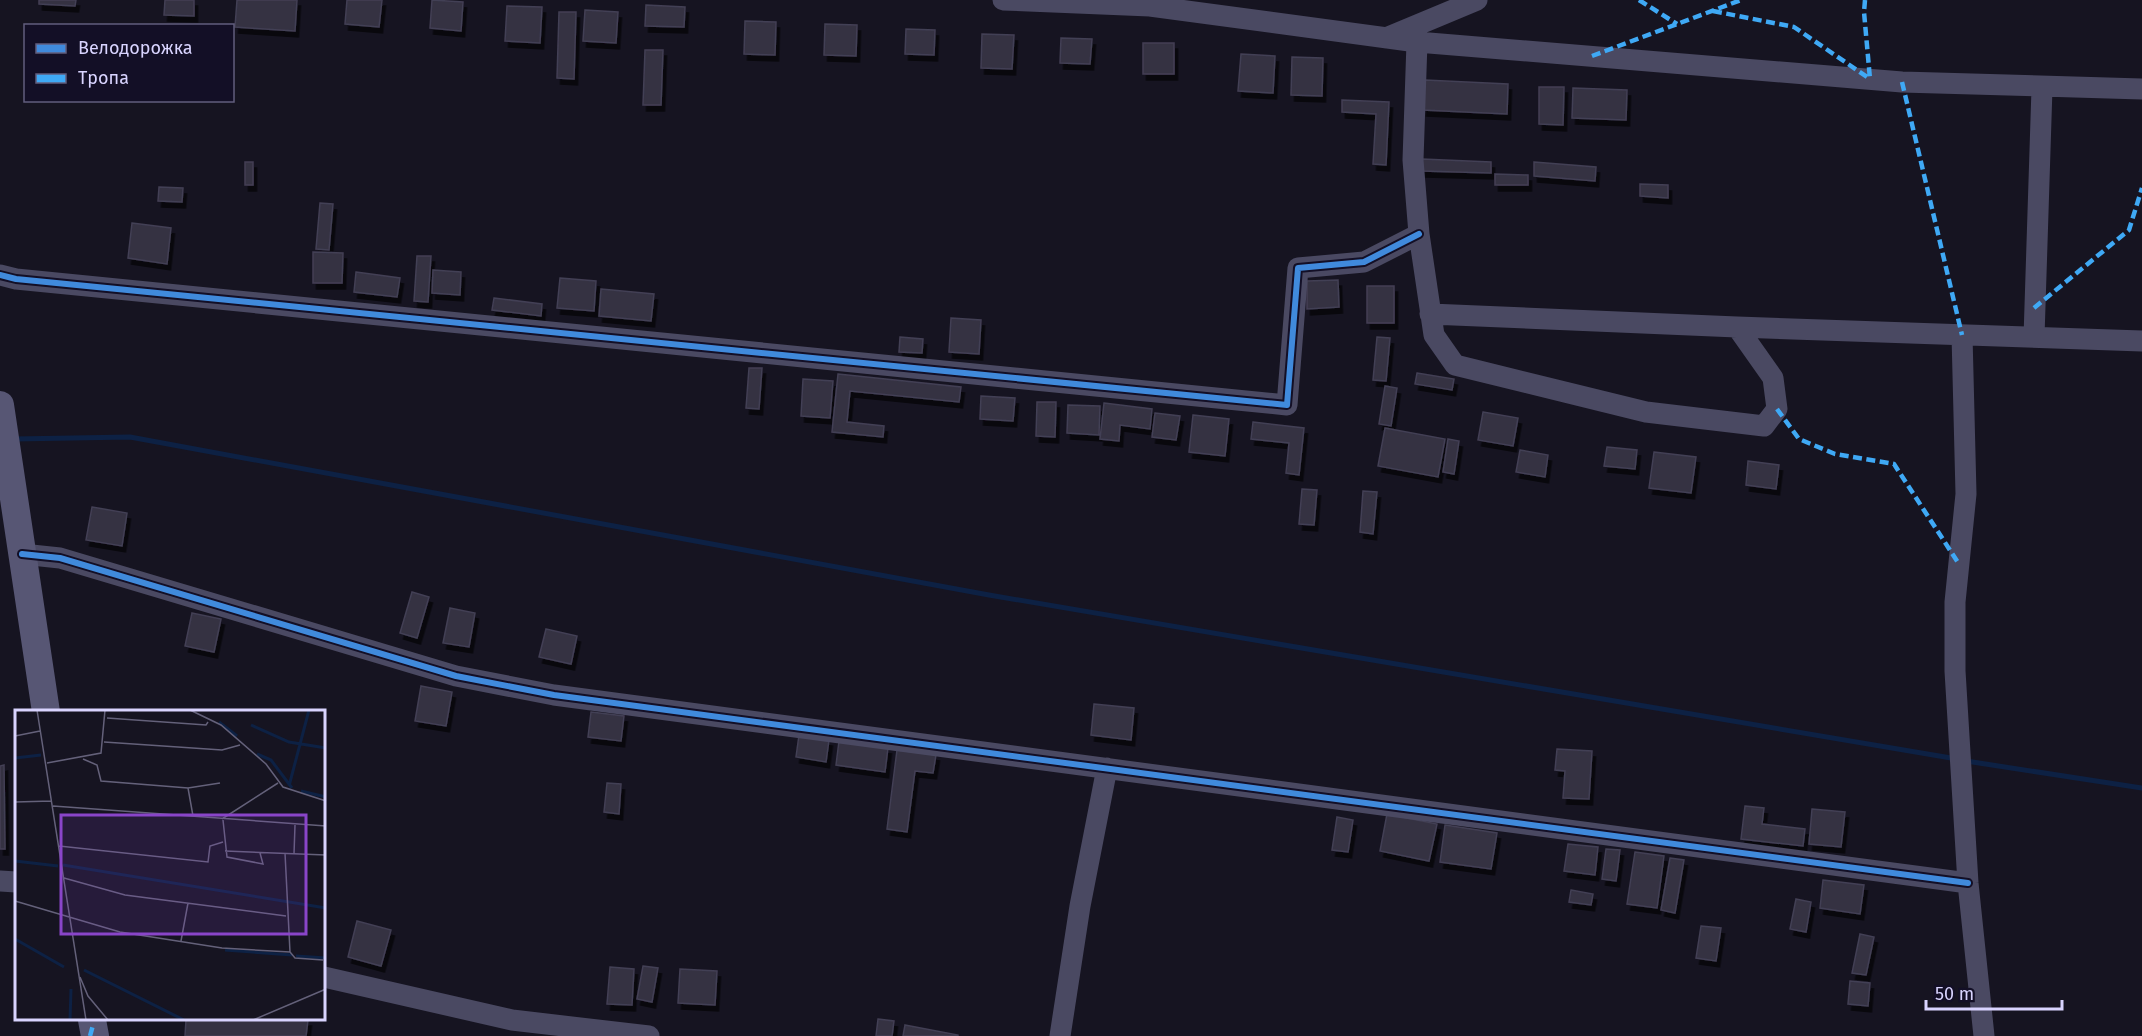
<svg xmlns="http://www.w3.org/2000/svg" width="2142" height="1036" font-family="'Fira Sans',sans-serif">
<defs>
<filter id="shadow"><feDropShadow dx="3.5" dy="6" stdDeviation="0" flood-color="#0009"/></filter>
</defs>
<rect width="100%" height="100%" fill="#161421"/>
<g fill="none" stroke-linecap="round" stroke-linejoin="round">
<path stroke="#0d2144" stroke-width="5" d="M14,439L130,437L989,595L1957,759
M1966,761L2142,788"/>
</g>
<path fill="#343243" stroke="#433f54" stroke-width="1.5" filter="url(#shadow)" d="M39,0H76L75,6L39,4Z
M165,0H194V16L164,15Z
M237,0H297L295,31L235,27Z
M347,0H382L379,27L345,24Z
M432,0L463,2L461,31L430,28Z
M646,5L685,7L684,27L645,26Z
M507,6L542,7L540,43L505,41Z
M585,10L618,12L616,43L583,41Z
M559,12H576L574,79L557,78Z
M745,21L776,22L775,55L744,54Z
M825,24L857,25L856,56L824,55Z
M906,29L935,30L934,55L905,54Z
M982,34L1014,35L1012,69L981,68Z
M1061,38L1092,39L1090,64L1060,63Z
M1143,43H1174V74H1143Z
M645,50H663L661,105H643Z
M1241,54L1275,56L1273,93L1238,91Z
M1292,57L1323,58L1322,96L1291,95Z
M1425,80L1508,84L1507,114L1423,110Z
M1539,87H1564L1563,125L1539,124Z
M1573,88L1627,90L1626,120L1572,118Z
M1342,100L1389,102L1386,165L1373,164L1376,114L1342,112Z
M1422,159L1491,162V173L1422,171Z
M245,162H253V185H245Z
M1534,162L1596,167L1595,181L1534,176Z
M1495,174L1528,175V185H1495Z
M1640,184L1668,185V198L1640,196Z
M159,187L183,188L182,202L158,201Z
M320,203L333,204L329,250L316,249Z
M132,223L171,228L167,264L128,258Z
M313,252L343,253L342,283H313Z
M417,256H431L428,302L414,301Z
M433,270L461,272L460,295L432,293Z
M356,272L400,278L397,297L354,292Z
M560,278L596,281L594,311L557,308Z
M1338,280L1339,307L1307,309V281Z
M1367,286H1394V323H1367Z
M601,289L654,294L651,321L599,316Z
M494,298L542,304L541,316L492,310Z
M951,318L981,320L979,354L949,352Z
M900,337L923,339L922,353L899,352Z
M1377,337L1390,338L1386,381L1373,380Z
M749,368H762L759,409L746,408Z
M1417,373L1454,379L1452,390L1415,384Z
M838,374L961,387L959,402L850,391L847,422L884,426L883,437L832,432Z
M803,379L833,381L830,418L801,416Z
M1385,386L1397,388L1391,426L1379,424Z
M981,396L1015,398L1013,421L980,419Z
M1037,402H1056L1055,437L1036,436Z
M1104,403L1152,409L1150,429L1120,425L1119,441L1100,439Z
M1068,405L1100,406L1099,435L1067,433Z
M1483,412L1518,418L1513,446L1478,440Z
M1155,413L1180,416L1176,440L1152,437Z
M1193,415L1229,419L1225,456L1189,452Z
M1253,422L1304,428L1299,475L1286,473L1289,443L1251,439Z
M1385,428L1445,439L1438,477L1378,466Z
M1448,439L1459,441L1454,474L1443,472Z
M1607,447L1637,450L1635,469L1604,466Z
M1520,450L1548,455L1545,477L1516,472Z
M1654,452L1696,457L1691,493L1649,488Z
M1748,461L1779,465L1776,489L1746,485Z
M1302,489L1317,490L1314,525L1299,524Z
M1363,491L1377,492L1373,534L1360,532Z
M92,507L127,513L122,546L86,540Z
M412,592L429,597L417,638L400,633Z
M450,608L475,613L469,647L443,643Z
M192,613L221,619L214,652L185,646Z
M546,629L577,636L571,664L539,657Z
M421,686L452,692L446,726L415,721Z
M1094,704L1134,708L1131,740L1091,735Z
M591,712L624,716L621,741L588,737Z
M799,735L829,740L826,762L796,757Z
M839,741L888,748L885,772L836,765Z
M1557,749L1592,751L1589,799L1563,798L1565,771L1555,770Z
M897,750L936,755L933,773L915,771L907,832L887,829Z
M4,765L5,849H0V766Z
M607,783L621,784L619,814L604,812Z
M1745,806L1764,808L1762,824L1805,829L1803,846L1741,839Z
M1812,809L1845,812L1841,847L1809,844Z
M1387,814L1437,824L1429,861L1380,851Z
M1337,817L1353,820L1348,852L1332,850Z
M1445,825L1497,833L1491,869L1440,862Z
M1568,844L1598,847L1595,875L1564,871Z
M1606,849L1620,850L1616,881L1602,879Z
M1635,852L1664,856L1657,908L1627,904Z
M1670,858L1684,860L1675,913L1661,910Z
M1823,880L1864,885L1860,914L1820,908Z
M1571,890L1593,894L1591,905L1569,902Z
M1796,899L1811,902L1806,932L1790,929Z
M357,921L391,930L381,966L348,957Z
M1701,926L1721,928L1716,961L1696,958Z
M1860,934L1874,937L1866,975L1852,973Z
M643,966L658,968L652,1002L637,999Z
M610,967L634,969L632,1005L607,1004Z
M680,969L717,971L715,1005L678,1003Z
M1850,981L1870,983L1868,1006L1848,1004Z
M878,1019L894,1021L892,1036H876Z
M186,1020H308L306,1036H185Z
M905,1025L958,1035V1036H903Z"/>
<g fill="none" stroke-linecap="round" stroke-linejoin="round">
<path stroke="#4a4962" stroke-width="21" d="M1003,0L1150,6L1417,42L1902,82L2142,89
M1386,38L1477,0
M1417,42L1413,160L1419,234L1434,335L1455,365L1646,412L1764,426L1777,409L1773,378L1737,327
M0,275L16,279L1287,405L1298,268L1364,262L1419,234
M1430,314L1737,327L2142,341
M1962,335L1966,494L1955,602V671L1968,883L1984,1036
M2034,337L2042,88
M22,554L60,558L456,676L554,695L1968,883
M0,881L16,882
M324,977L512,1020L649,1036
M1060,1036L1080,906L1107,768"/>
<path stroke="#575674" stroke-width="28" d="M0,405L46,712
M92,1020L95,1036"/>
<path stroke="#3fa9f5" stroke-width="4.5" stroke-dasharray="9 4.5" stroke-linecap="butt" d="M1639,0L1677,24
M1865,0L1864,12L1870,79
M1713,11L1794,27L1870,79
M1592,56L1741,0
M1902,82L1962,335
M2034,308L2129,230L2142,188
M1777,409L1799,439L1835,454L1894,464L1959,564
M90,1036L93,1025"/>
<g stroke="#130f26" stroke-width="10">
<path id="cycleway" d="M0,275L16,279L1287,405L1298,268L1364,262L1419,234
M22,554L60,558L456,676L554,695L1968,883"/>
</g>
<use href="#cycleway" stroke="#408adc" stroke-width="6"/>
</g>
<g transform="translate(15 710)">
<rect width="310" height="310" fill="#161421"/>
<path fill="none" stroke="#0d2144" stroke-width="3" d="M204,12L222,26M236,15L274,32L311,38M242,44L256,50L277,78M0,48L26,45M274,76L294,0M286,81L311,87M0,151L43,156M48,155L311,198M0,229L49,257M210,240L277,245M281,246L311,248M69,260L169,310M55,310L56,279"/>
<path fill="none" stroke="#64617a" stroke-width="1.5" d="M22,0L71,310M175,0L206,15L251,54L268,77L311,91M92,8L191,15L193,12M0,26L25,21M89,32L207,40L225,35M68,49L82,55L86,71L173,78L205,73M32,53L86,43L90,0M173,78L178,106M0,92L37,91M38,96L311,116M207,109L263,73M208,110L212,147L248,154L245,143M44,136L193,152L195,136L208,132M210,141L311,145M270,143L275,242L280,248L308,250M279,144L280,115M49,168L110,185L271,206M0,191L105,222L207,238L275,242M166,231L173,193M65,267L73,286L93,310M238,310L311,279"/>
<path fill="#8945c9" fill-opacity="0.15" stroke="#8945c9" stroke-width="3" d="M46,105H291V224H46Z"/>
<rect width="310" height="310" fill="none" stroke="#d9d4ff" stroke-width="3"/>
</g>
<rect x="24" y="24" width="210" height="78" fill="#130f26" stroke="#625e7d" stroke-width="1.5"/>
<rect x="36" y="44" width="30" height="9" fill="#408adc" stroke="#625e7d" stroke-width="1.5"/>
<text x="78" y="54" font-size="18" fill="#d9d4ff">Велодорожка</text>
<rect x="36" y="74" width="30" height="9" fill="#3fa9f5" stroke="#625e7d" stroke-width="1.5"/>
<text x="78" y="84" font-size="18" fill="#d9d4ff">Тропа</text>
<path d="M1926 1000v9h136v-9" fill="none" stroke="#d9d4ff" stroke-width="3"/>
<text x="1935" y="1000" font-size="18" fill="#d9d4ff" stroke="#130f26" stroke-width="4.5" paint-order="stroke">50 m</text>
</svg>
